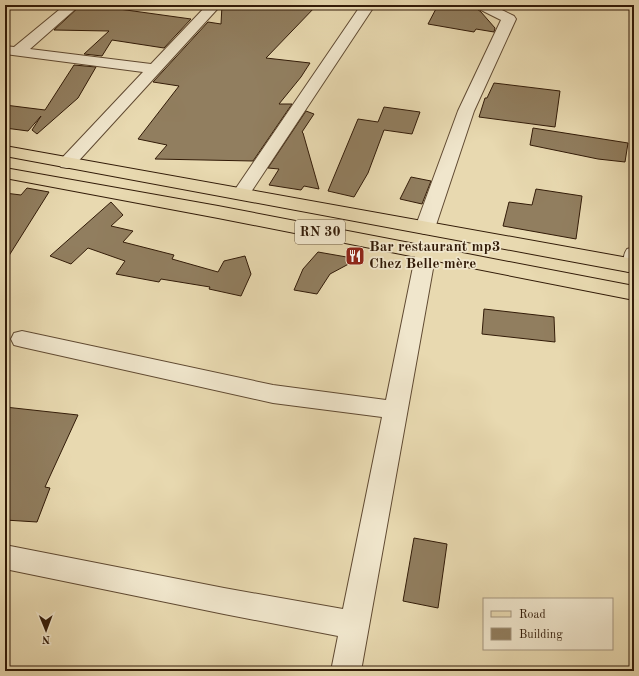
<svg xmlns="http://www.w3.org/2000/svg" width="639" height="676" font-family="'Old Standard TT',serif">
<rect width="100%" height="100%" fill="#e8d9b0"/>
<filter id="stains"><feTurbulence type="fractalNoise" baseFrequency=".005" numOctaves="4"/><feColorMatrix values="0 0 0 0 .2 0 0 0 0 .09 0 0 0 0 .02 0 0 0 .5 -.17"/></filter>
<radialGradient id="worn" r=".72"><stop offset=".6" stop-color="#630" stop-opacity="0"/><stop offset="1" stop-color="#630" stop-opacity=".3"/></radialGradient>
<path fill="#917e5f" stroke="#321b08" d="M81,5H90L191,19L164,48L112,40L102,56L84,54L109,31L54,30Z
M222,5H317L266,58L310,63L301,77L279,104H292L253,161L155,159L167,145L138,139L179,86L153,82L208,22L221,24Z
M438,5H472L481,12L495,28L494,32L476,29L474,32L428,24Z
M74,65L96,67L78,98L37,134L32,130L41,116L28,131L5,128V105L45,110Z
M494,83L560,91L555,127L479,117L485,98H487Z
M384,107L420,112L412,134L384,130L368,173L354,197L328,191L358,119L378,122Z
M306,111L314,114L302,132L303,133L319,189L304,186L301,190L269,185L279,169L268,168Z
M533,128L628,143L625,162L598,159L530,145Z
M411,177L431,181L422,204L400,199Z
M27,188L49,192L5,262V193L21,195Z
M536,189L582,196L576,239L503,226L509,202L532,205Z
M111,202L123,215L111,226L133,231L123,242L174,255L172,259L218,272L224,261L245,256L251,274L241,296L209,289L210,287L161,279L159,282L116,274L125,261L88,248L71,264L50,256Z
M318,252L358,259L330,274L317,294L294,290L303,269Z
M484,309L554,317L555,342L482,334Z
M5,407L78,415L45,487L50,488L37,522L5,520Z
M414,538L447,544L438,608L403,601Z"/>
<g fill="none" stroke-linecap="round" stroke-linejoin="round">
<g stroke="#604a32" stroke-width="2">
<path id="minor" d="M65,5H80L30,49L151,64L207,5H221L73,167L67,168L61,167L58,163L61,159L143,72L5,54V46L14,47Z
M361,5H375L247,198L241,199L235,198L232,194Z
M475,5H492L514,16L516,19L474,111L435,228L432,232L425,234L418,232L415,228L458,111L501,20L477,8Z
M426,246L433,248L436,252L361,671H331L338,636L224,614L5,569V545L224,588L343,609L382,417L273,403L22,347L14,345L11,339L14,333L22,331L273,385L386,400L416,252L419,248Z
M634,247V272L633,273L626,271C622,264 623,255 627,249Z"/>
</g>
<g stroke="#321b08" stroke-width="2">
<path id="primary" d="M5,146L634,259V273L5,156Z
M5,168L218,206L634,286V300L218,218L5,178Z"/>
</g>
<use href="#minor" fill="#f0e6cc" fill-rule="evenodd"/>
<use href="#primary" fill="#e8d9b0" fill-rule="evenodd"/>
</g>
<defs>
<g id="restaurant-square" transform="scale(1)"><rect x="-9" y="-9" width="18" height="18" rx="4" fill="#8f2418" stroke="#f0e6cc"/><path d="M-5-6h1v4h1v-4h1v4h1v-4h1v5L-1.5 .5V6h-2V.5L-5-1ZM5-6V6H3V1.5H1.5Q1.5-4 5-6Z" fill="#fff"/></g>
</defs>
<g fill-rule="evenodd">
<use href="#restaurant-square" x="355" y="256"/>
</g>
<g text-anchor="middle" dominant-baseline="central" stroke-width="3.5" stroke-linejoin="round" paint-order="stroke">
<rect fill="#f0e6cc" stroke="#6b5843" stroke-width="1" x="295" y="220" width="50" height="24" rx="3"/>
<g font-size="14" font-weight="bold" fill="#321b08">
<text x="320" y="232">RN 30</text>
</g>
<g font-size="15" font-weight="bold" fill="#321b08" stroke="#f0e6cc" text-anchor="start">
<text x="369" y="247">Bar restaurant mp3<tspan x="369" dy="17">Chez Belle mère</tspan></text>
</g>
</g>
<rect width="639" height="676" fill="none" stroke="#e8d9b0" stroke-width="20"/>
<rect x="6" y="6" width="627" height="664" fill="none" stroke="#321b08" stroke-width="2"/>
<rect x="10" y="10" width="619" height="656" fill="none" stroke="#321b08"/>
<rect x="483" y="598" width="130" height="52" fill="#f0e6cc" stroke="#a4957e"/>
<rect x="491" y="611" width="20" height="6" fill="#e8d9b0" stroke="#a4957e"/>
<text x="519" y="618" font-size="12" fill="#321b08">Road</text>
<rect x="491" y="628" width="20" height="12" fill="#917e5f" stroke="#a4957e"/>
<text x="519" y="638" font-size="12" fill="#321b08">Building</text>
<g transform="translate(46 630) rotate(179)" stroke="#f0e6cc" stroke-width="3" paint-order="stroke">
<path d="M0-3L7 15L0 10L-7 15Z" fill="#321b08"/>
<text y="-6" font-size="11" font-weight="bold" text-anchor="middle" fill="#321b08">N</text>
</g>
<rect width="100%" height="100%" filter="url(#stains)"/>
<rect width="100%" height="100%" fill="url(#worn)"/>
</svg>
